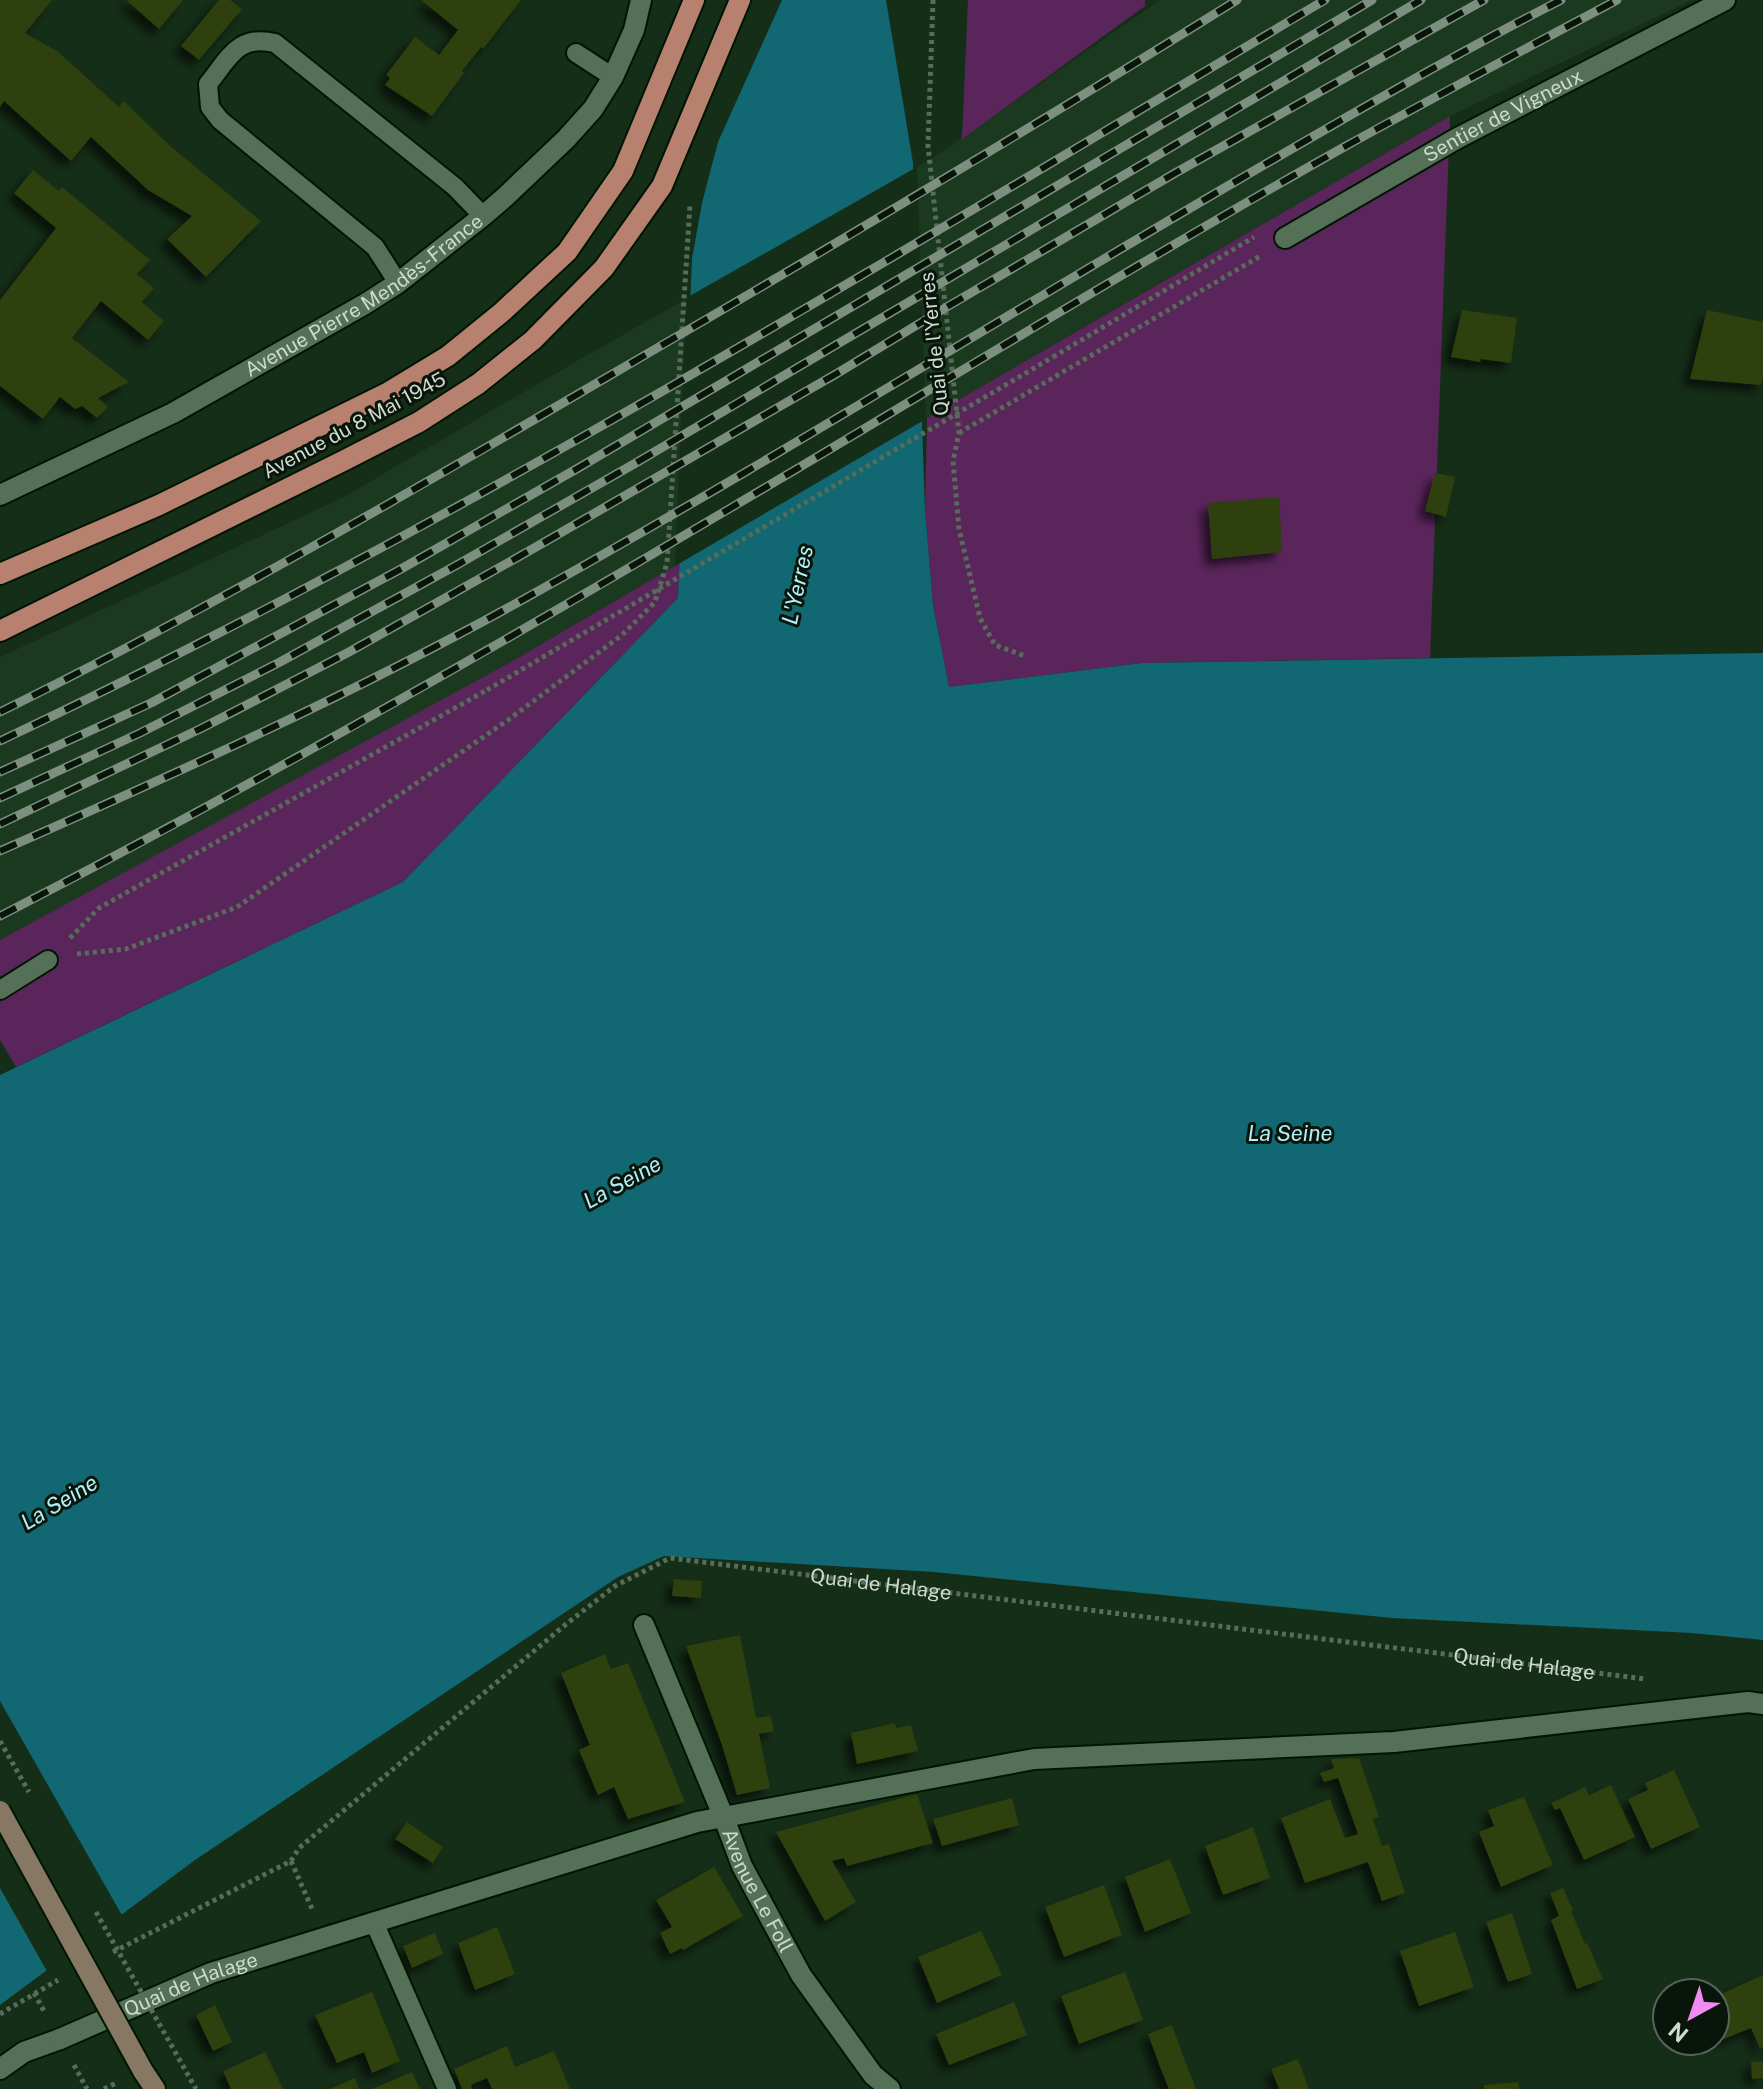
<svg xmlns="http://www.w3.org/2000/svg" width="1763" height="2089" font-family="'Public Sans',sans-serif">
<defs>
<filter id="shadow"><feDropShadow dx="-7" dy="7" stdDeviation="4" flood-color="#0009"/></filter>
</defs>
<rect width="100%" height="100%" fill="#152e18"/>
<path fill="#1b391f" d="M1160,0H1692L1450,116L972,392L509,663L0,941V657L342,498L565,368L934,157Z"/>
<path fill="#5a255b" d="M968,0H1145V6L962,139Z
M1450,116L1430,658L1142,663L949,687L933,605L925,510L927,418Z
M680,563L678,598L403,882L16,1067L0,1040V940L509,663Z"/>
<path fill="#126872" d="M731,0H886L913,163L925,510L933,605L949,687L1142,663L1763,653V1640L1692,1633L1392,1618L934,1572L664,1556L618,1577L195,1860L0,2005V1075L403,882L678,598L692,259L702,203L718,142Z"/>
<path fill="#152e18" d="M727,0H782L718,142L717,107Z
M917,167L926,419L675,566L686,298Z
M0,1701L123,1917L48,1973L0,1888Z"/>
<path fill="#2d3f0c" filter="url(#shadow)" d="M0,0H52L25,33L57,51L119,107L124,101L169,145L261,221L206,277L167,239L192,216L148,190L91,137L71,161L4,101L0,107Z
M126,0H183L159,29Z
M219,0H230L242,9L199,60L181,46Z
M421,0H521L483,49L481,47L462,71L464,73L432,116L385,85L390,78L386,75L415,37L439,55L458,30Z
M33,170L59,191L62,187L150,260L137,274L154,288L142,302L164,321L148,340L101,301L72,338L129,382L98,398L108,407L97,418L82,406L75,409L60,397L43,419L0,386V300L56,228L14,193Z
M1462,310L1517,318L1511,363L1481,359L1480,362L1451,357Z
M1707,310L1763,322V379L1761,385L1690,379Z
M1435,473L1455,477L1446,517L1425,511Z
M1279,497L1282,552L1212,559L1208,503Z
M674,1579L702,1581L701,1598L672,1596Z
M740,1635L756,1718L771,1716L774,1731L759,1734L770,1788L737,1795L722,1745L686,1646Z
M605,1654L611,1669L628,1663L685,1802L628,1819L614,1787L598,1795L579,1750L590,1745L589,1743L561,1673Z
M895,1723L896,1728L911,1725L918,1751L857,1764L851,1733Z
M1359,1758L1379,1817L1373,1819L1382,1846L1389,1844L1405,1893L1382,1901L1368,1862L1305,1883L1281,1818L1330,1799L1345,1838L1358,1834L1338,1778L1324,1782L1320,1773L1334,1768L1331,1759Z
M1674,1770L1700,1827L1651,1849L1628,1799L1648,1790L1645,1783Z
M1611,1785L1635,1837L1584,1860L1560,1808L1555,1810L1551,1803L1585,1787L1589,1795Z
M917,1794L933,1843L847,1866L844,1858L832,1861L856,1902L825,1921L776,1832Z
M1524,1797L1553,1865L1501,1887L1479,1832L1494,1826L1488,1810Z
M1012,1798L1019,1825L942,1846L933,1819Z
M407,1822L443,1847L433,1863L395,1839Z
M1253,1827L1270,1878L1223,1895L1205,1846Z
M1170,1859L1191,1913L1145,1932L1125,1877Z
M714,1867L743,1916L683,1950L682,1948L670,1954L660,1933L672,1927L656,1900Z
M1104,1885L1122,1935L1064,1957L1045,1907Z
M1563,1888L1573,1910L1571,1911L1585,1944L1587,1943L1603,1979L1577,1989L1551,1920L1559,1916L1550,1893Z
M1512,1913L1532,1974L1508,1982L1486,1922Z
M497,1927L515,1974L475,1990L458,1943Z
M981,1931L1002,1975L937,2003L918,1957Z
M1455,1932L1474,1987L1419,2006L1400,1951Z
M435,1933L443,1954L412,1968L403,1946Z
M1125,1972L1143,2020L1079,2044L1061,1996Z
M1763,1975V2047L1760,2048L1751,2028L1719,2041L1715,2032V1997Z
M372,1992L400,2061L372,2073L364,2052L337,2063L315,2015Z
M1014,2002L1027,2035L949,2065L936,2034Z
M215,2005L232,2042L213,2051L196,2015Z
M1172,2025L1185,2061L1196,2089H1169L1160,2067L1148,2034Z
M507,2046L515,2067L554,2051L570,2089H492L487,2078L471,2085L472,2089H462L454,2069Z
M265,2052L283,2089H231L223,2071Z
M1298,2059L1309,2089H1279L1271,2069Z
M1763,2061V2078L1752,2079L1751,2062Z
M412,2072L420,2089H372Z
M355,2078L359,2089H330Z
M1518,2082L1519,2089H1484V2085Z"/>
<g fill="none" stroke-linecap="round" stroke-linejoin="round">
<g stroke="#001603" stroke-width="22">
<path id="service" d="M576,53L613,77
M398,283L375,247L220,120L210,107L208,84C229,58 238,34 275,43L455,187L483,216
M0,990L48,960
M374,1922L447,2089"/>
</g>
<g stroke="#001603" stroke-width="24">
<g id="minor">
<path id="s2" d="M1285,238L1456,139L1725,0"/>
<path id="s3" d="M0,495L173,413L365,304L398,283L483,216L505,197L566,139L593,109L613,77L634,30L641,0"/>
<path d="M644,1625L724,1818"/>
<path d="M0,2069L24,2052L60,2039"/>
</g>
</g>
<g stroke="#001603" stroke-width="24">
<g id="tertiary">
<path id="s4" d="M724,1818L742,1866L801,1975L873,2075L890,2089"/>
<path id="s5" d="M60,2039L211,1973L697,1822L1034,1759L1394,1742L1748,1702L1763,1704"/>
</g>
</g>
<g stroke="#001603" stroke-width="24">
<path id="secondary" d="M143,2071L155,2089"/>
</g>
<g stroke="#001603" stroke-width="24">
<path id="primary" d="M0,574L159,505L387,393L448,356L501,313L567,252L623,171L694,0
M0,631L345,460L419,422L478,384L533,340L604,268L662,186L740,0"/>
</g>
<g stroke="#576c59" stroke-width="5" stroke-dasharray="4 4" stroke-linecap="butt">
<path d="M933,0L928,146L959,433L953,461L959,529L980,618L995,645L1025,656"/>
<path d="M1053,357L1254,237"/>
<path d="M959,433L1262,255"/>
<path d="M70,938L99,908L487,690"/>
<path d="M77,954L126,949L237,907L508,720L622,635L655,602L667,563L690,205"/>
<path d="M291,1861L313,1911"/>
<path id="s1" d="M113,1952L291,1861L299,1848L565,1625L615,1586L670,1558L1646,1679"/>
<path d="M34,1993L44,2011"/>
<path d="M0,2014L58,1980"/>
<path d="M74,2065L87,2089"/>
<path d="M104,2089L116,2083"/>
</g>
<use href="#service" stroke="#547056" stroke-width="18"/>
<use href="#minor" stroke="#547056" stroke-width="20"/>
<use href="#tertiary" stroke="#547056" stroke-width="20"/>
<use href="#secondary" stroke="#867863" stroke-width="20"/>
<use href="#primary" stroke="#b7806f" stroke-width="20"/>
<g stroke="#7d907f" stroke-width="9">
<path id="rail" d="M0,712C204,612 400,498 597,383C812,258 1026,132 1237,0
M0,741C458,525 890,258 1325,0
M0,772L151,703L401,569L580,467L1372,0
M0,798L140,733L280,662L455,566L634,464L1421,0
M0,824L200,729L349,652L536,547L836,374L945,308L1177,172L1484,0
M0,851C177,773 355,693 524,599C763,466 996,321 1233,183C1341,120 1450,57 1561,0
M0,916C249,788 493,649 734,506C938,386 1139,262 1346,146C1436,96 1527,48 1617,0"/>
</g>
<use href="#rail" stroke="#09140a" stroke-width="6" stroke-dasharray="18" stroke-linecap="butt"/>
<g stroke="#001603" stroke-width="24" stroke-linecap="butt">
<path id="secondary-bridge" d="M0,1811L143,2071"/>
</g>
<path stroke="#576c59" stroke-width="5" stroke-dasharray="4 4" stroke-linecap="butt" d="M487,690L1053,357
M0,1741L29,1792
M96,1912L196,2089"/>
<use href="#secondary-bridge" stroke="#867863" stroke-width="20"/>
</g>
<g text-anchor="middle" dominant-baseline="central" stroke-width="6" stroke-linejoin="round" paint-order="stroke">
<g font-size="20" fill="#ccdbcd" stroke="#09140a">
<text stroke="none"><textPath href="#s2" startOffset="250">Sentier de Vigneux</textPath></text>
<text stroke="none"><textPath href="#s3" startOffset="416">Avenue Pierre Mendès-France</textPath></text>
<text transform="translate(934 344) rotate(-96)">Quai de l'Yerres</text>
<text transform="translate(354 425) rotate(-28)">Avenue du 8 Mai 1945</text>
<text stroke="none"><textPath href="#s1" startOffset="900">Quai de Halage</textPath></text>
<text stroke="none"><textPath href="#s1" startOffset="1548">Quai de Halage</textPath></text>
<text stroke="none"><textPath href="#s4" startOffset="80">Avenue Le Foll</textPath></text>
<text stroke="none"><textPath href="#s5" startOffset="142">Quai de Halage</textPath></text>
</g>
<g font-size="22" font-style="italic" fill="#b1eff8" stroke="#09140a">
<text transform="translate(797 585) rotate(-78)">L'Yerres</text>
<text x="1290" y="1133">La Seine</text>
<text transform="translate(622 1182) rotate(-29)">La Seine</text>
<text transform="translate(59 1502) rotate(-31)">La Seine</text>
</g>
</g>
<g transform="translate(1691 2017) rotate(220)"><circle r="38" fill="#09140a" stroke="#576458" stroke-width="2"/>
<path d="M0-6L14 30L0 20L-14 30Z" fill="#f28af3"/>
<text y="-12" font-size="22" font-weight="bold" text-anchor="middle" fill="#ccdbcd">N</text>
</g>
</svg>
